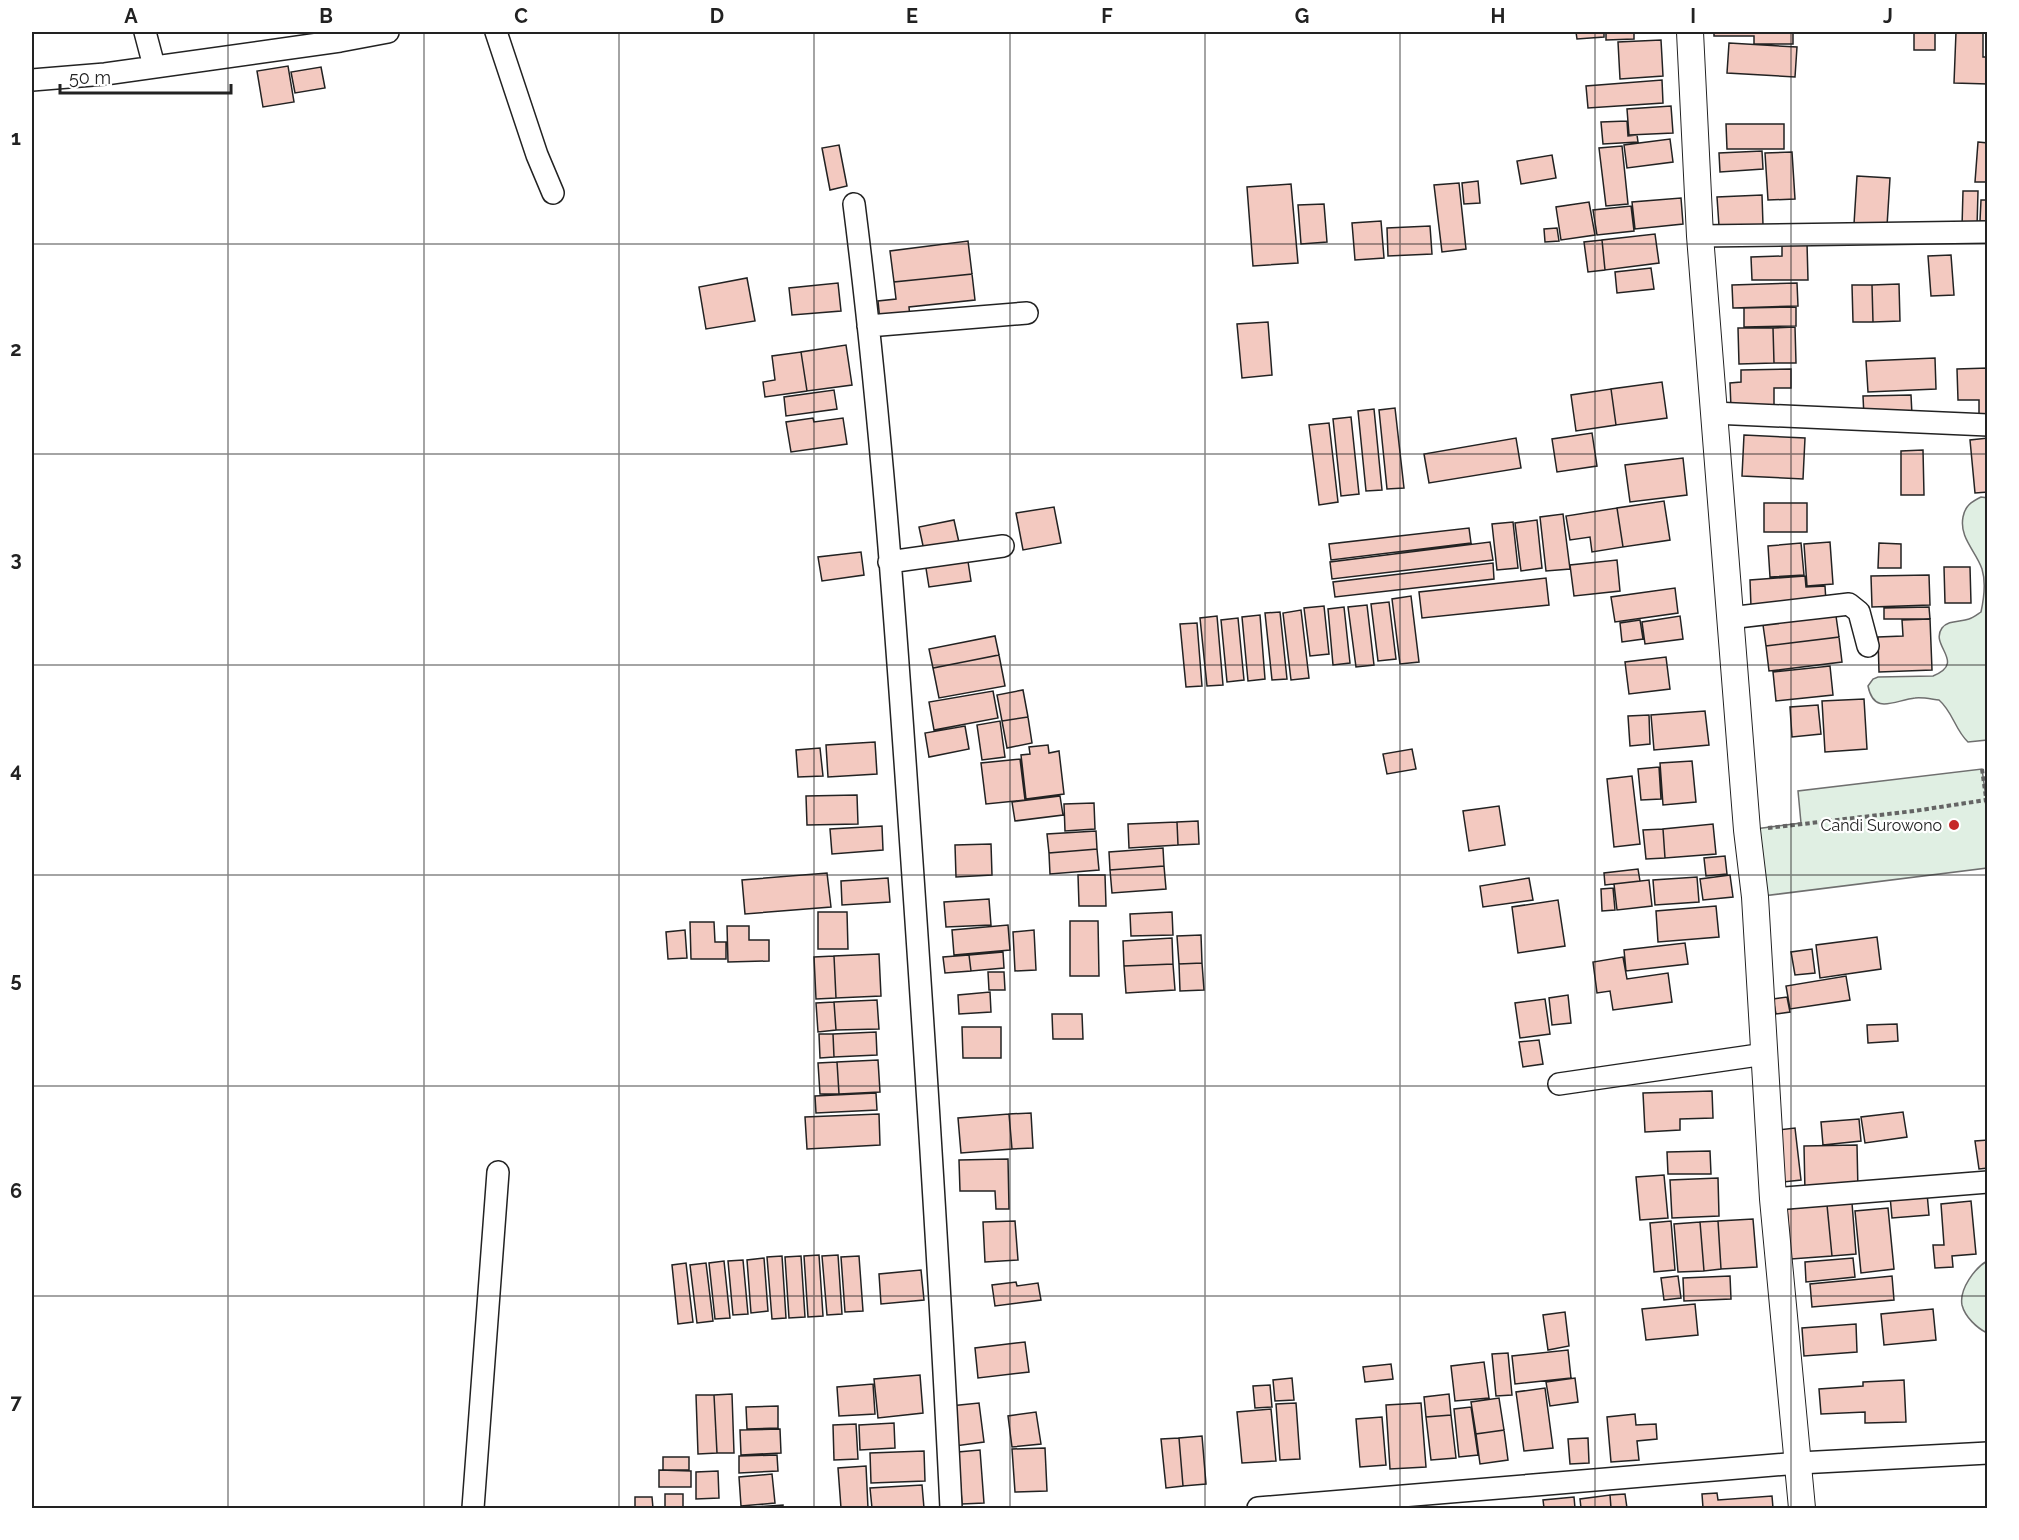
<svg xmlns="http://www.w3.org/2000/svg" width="2019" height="1540" font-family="Raleway,sans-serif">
<rect width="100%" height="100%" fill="#fff"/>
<path fill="#e0efe3" stroke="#6f6f6f" stroke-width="1.5" d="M1981,497L1988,498L1987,740L1968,742C1955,730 1953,712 1939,700C1931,699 1922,697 1915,698C1895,700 1874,716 1868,686L1873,679L1878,677L1933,676C1967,662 1929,646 1942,628C1948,620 1960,622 1969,619C1973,618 1978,614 1981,612C1984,598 1986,582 1982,569C1976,551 1959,538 1963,517C1965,506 1971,502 1981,497Z
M1982,769L1988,812L1987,868L1755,897L1747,830L1801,823L1798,791Z
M1987,1261H1988L1987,1333C1977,1328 1965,1317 1962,1305C1959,1289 1975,1268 1987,1261Z"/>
<path fill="#f3c9c0" stroke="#222" stroke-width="1.5" d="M1576,32H1604V37L1577,39Z
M1606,32H1634V39L1606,40Z
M1714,32H1793V44H1754V36H1714Z
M1914,32H1935V50H1914Z
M1956,32H1983V57H1988V84L1954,83Z
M1661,40L1663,76L1620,79L1618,42Z
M1729,43L1797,47L1795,77L1727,73Z
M288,66L294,102L263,107L257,71Z
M321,67L325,88L295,93L291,72Z
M1662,80L1663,103L1588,108L1586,86Z
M1671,106L1673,133L1629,135L1627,109Z
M1627,121L1628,136L1637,135L1638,142L1603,144L1601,122Z
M1726,124H1784V149H1727Z
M1670,139L1673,162L1627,168L1624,145Z
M1978,142L1988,143V182H1975Z
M839,145L847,186L830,190L822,148Z
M1622,146L1628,204L1606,206L1599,148Z
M1762,151L1763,169L1720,172L1719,153Z
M1792,152L1795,199L1768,200L1765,153Z
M1552,155L1556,178L1521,184L1517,161Z
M1857,176L1890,178L1887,226L1854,224Z
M1478,181L1480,203L1464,204L1462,183Z
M1459,183L1466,249L1442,252L1434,185Z
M1291,184L1298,263L1253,266L1247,187Z
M1963,191H1978L1977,227H1962Z
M1762,195L1763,225L1719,226L1717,197Z
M1681,198L1683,224L1635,229L1632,202Z
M1981,200H1988V222L1980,221Z
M1589,202L1595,235L1561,240L1556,207Z
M1324,204L1327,242L1301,244L1298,205Z
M1631,206L1634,231L1597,235L1593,210Z
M1381,221L1384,258L1355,260L1352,223Z
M1430,226L1432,254L1388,256L1387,228Z
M1557,228L1559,241L1545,242L1544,229Z
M1655,234L1659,263L1605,270L1602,240Z
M1602,240L1605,270L1588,272L1584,242Z
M968,241L972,274L894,282L890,251Z
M1782,243H1807L1808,280H1752L1751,257L1782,256Z
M1951,255L1954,295L1931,296L1928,256Z
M1651,268L1654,289L1617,293L1615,272Z
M972,274L975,300L909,307L910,318L880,321L878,301L896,299L894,282Z
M747,278L755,321L706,329L699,287Z
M838,283L841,311L792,315L789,288Z
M1797,283L1798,306L1733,308L1732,285Z
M1899,284L1900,321L1873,322L1872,285Z
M1852,285H1872L1873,322H1853Z
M1796,307V326L1744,327V308Z
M1268,322L1272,375L1242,378L1237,324Z
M1795,327L1796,363H1774L1773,328Z
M1738,328H1773L1774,363L1739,364Z
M846,345L852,385L807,391L801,352Z
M801,352L807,391L765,397L763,382L775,380L772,356Z
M1935,358L1936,389L1868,392L1866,361Z
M1988,368V415L1979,416V400H1958L1957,369Z
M1791,369V388H1774V407L1731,408L1730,383L1741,382V370Z
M1662,382L1667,418L1616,425L1611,389Z
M1611,389L1616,425L1576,431L1571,395Z
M834,390L837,409L786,416L784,397Z
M1911,395L1912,415L1864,417L1863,396Z
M1395,408L1404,488L1387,489L1379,410Z
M1374,409L1382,490L1366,491L1358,411Z
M1351,417L1359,494L1341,496L1333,419Z
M813,418L814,422L843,418L847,444L791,452L786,422Z
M1329,423L1338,502L1319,505L1309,425Z
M1592,433L1597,466L1557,472L1552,439Z
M1744,435L1805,438L1803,479L1742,476Z
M1516,438L1521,468L1429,483L1424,454Z
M1988,438V492L1975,493L1970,440Z
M1923,450L1924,495H1901V451Z
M1683,458L1687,495L1630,502L1625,465Z
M1664,501L1670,540L1623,547L1617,508Z
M1764,503H1807V532H1764Z
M1054,507L1061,543L1023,550L1016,513Z
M1617,508L1623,547L1592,552L1590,537L1570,540L1566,516Z
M1563,514L1570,569L1546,571L1540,517Z
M954,520L960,547L925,555L919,527Z
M1537,520L1542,568L1521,571L1515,523Z
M1513,522L1518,568L1497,570L1492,524Z
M1469,528L1471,543L1331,560L1329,544Z
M1490,542L1493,560L1332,579L1330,562Z
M1830,542L1833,584L1807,586L1804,544Z
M1801,543L1804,575L1770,577L1768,546Z
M1879,543L1901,544V568H1878Z
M861,552L864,575L822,581L818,557Z
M967,555L971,581L929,587L925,562Z
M1617,560L1620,591L1574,596L1570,565Z
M1493,563L1494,579L1335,597L1333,582Z
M1944,567H1970L1971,603H1945Z
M1929,575L1930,605L1872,607L1871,576Z
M1805,576L1806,587L1825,586L1826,602L1751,607L1750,580Z
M1546,578L1549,605L1422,618L1419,592Z
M1675,588L1678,613L1615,622L1611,597Z
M1411,596L1419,662L1400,664L1392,599Z
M1389,602L1396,659L1378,661L1371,604Z
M1367,605L1374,665L1356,667L1348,607Z
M1324,606L1329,654L1310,656L1304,608Z
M1344,607L1350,663L1333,665L1328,609Z
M1929,607L1930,619H1884V608Z
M1835,609L1839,637L1766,646L1762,618Z
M1301,610L1309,678L1291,680L1283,613Z
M1280,612L1287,679L1272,680L1265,613Z
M1260,615L1265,679L1248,681L1242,617Z
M1217,616L1223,685L1207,686L1200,618Z
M1680,616L1683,639L1645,644L1642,622Z
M1238,618L1244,680L1227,682L1221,620Z
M1930,619L1932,670L1879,672L1878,637L1903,636L1902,620Z
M1640,620L1643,639L1622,642L1620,623Z
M1197,623L1202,686L1186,687L1180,624Z
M995,636L999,655L933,668L929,649Z
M1839,637L1842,662L1769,671L1766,646Z
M999,655L1005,686L939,698L933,668Z
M1666,657L1670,689L1629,694L1625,662Z
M1830,666L1833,695L1776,701L1773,672Z
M1023,690L1028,717L1002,721L997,695Z
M993,691L998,718L934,730L929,702Z
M1864,699L1867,749L1825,752L1822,701Z
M1818,705L1821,734L1792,737L1790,707Z
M1705,711L1709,745L1654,750L1651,715Z
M1649,715L1650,744L1630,746L1628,716Z
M1028,717L1032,743L1007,748L1002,721Z
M1000,721L1005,757L982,760L977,725Z
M965,726L969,749L929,757L925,733Z
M875,742L877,774L828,777L826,745Z
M1048,745L1049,753L1059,751L1064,794L1026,799L1021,755L1030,754L1029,747Z
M820,748L823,776L798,777L796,750Z
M1412,749L1416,769L1387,774L1383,754Z
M1020,759L1025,800L986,804L981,763Z
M1692,761L1696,802L1663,805L1660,763Z
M1659,767L1661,799L1641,800L1638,769Z
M1632,776L1640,844L1614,847L1607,779Z
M857,795L858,824L807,825L806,796Z
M1060,796L1063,815L1015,821L1012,802Z
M1094,803L1095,829L1065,831L1064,804Z
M1499,806L1505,845L1469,851L1463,811Z
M1198,821L1199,844L1178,845L1177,822Z
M1177,822L1178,845L1129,848L1128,824Z
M1713,824L1716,854L1665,858L1663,829Z
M882,826L883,850L832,854L830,829Z
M1663,829L1665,858L1646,859L1643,830Z
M1096,831L1097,849L1049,853L1047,834Z
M991,844L992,875L956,877L955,845Z
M1163,848L1164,866L1110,870L1109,852Z
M1097,849L1099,870L1050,874L1049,853Z
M1725,856L1727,874L1706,876L1704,858Z
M1164,866L1166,889L1112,893L1110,870Z
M1638,869L1640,881L1605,885L1604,873Z
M827,873L831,907L745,914L742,880Z
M1078,875H1105L1106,906H1079Z
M1730,875L1733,897L1703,900L1700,879Z
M1697,877L1699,902L1655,905L1653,880Z
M888,878L890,902L842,905L841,881Z
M1529,878L1533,900L1483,907L1480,886Z
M1649,880L1652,906L1617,910L1614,884Z
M1613,888L1615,910L1602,911L1601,889Z
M989,899L991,925L946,927L944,902Z
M1558,900L1565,946L1518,953L1512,907Z
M1716,906L1719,937L1658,942L1656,911Z
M818,912H847L848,949H818Z
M1172,912L1173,935L1131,936L1130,914Z
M1070,921H1098L1099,976H1070Z
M690,922H714L715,942H726V959H691Z
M1008,925L1010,950L954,955L952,930Z
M727,926H749V940H769V961L728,962Z
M685,930L687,958L668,959L666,932Z
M1034,930L1036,970L1015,971L1013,932Z
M1201,935L1202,963L1179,964L1177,936Z
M1877,937L1881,969L1820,978L1816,945Z
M1172,938L1173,964L1124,966L1123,941Z
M1685,943L1688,964L1626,971L1624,950Z
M1812,949L1815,973L1795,975L1791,952Z
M1003,952L1004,968L971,971L969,955Z
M879,954L881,996L836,998L834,956Z
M969,955L971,971L945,973L943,957Z
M834,956L836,998L816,999L814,957Z
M1623,957L1627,979L1668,973L1672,1002L1613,1010L1610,991L1597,993L1593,962Z
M1202,963L1204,990L1180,991L1179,964Z
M1173,964L1175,990L1126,993L1124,966Z
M988,972H1004L1005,990H989Z
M1846,976L1850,1000L1790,1009L1786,986Z
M990,992L991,1012L959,1014L958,995Z
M1568,995L1571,1023L1552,1025L1549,998Z
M1787,997L1790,1012L1776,1014L1773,999Z
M1545,999L1550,1034L1520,1038L1515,1003Z
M877,1000L879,1029L836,1030L834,1002Z
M834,1002L836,1030L818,1032L816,1003Z
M1052,1014H1082L1083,1039H1053Z
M1897,1024L1898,1041L1868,1043L1867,1025Z
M962,1027H1001V1058H963Z
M876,1032L877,1055L834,1057L833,1034Z
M819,1034H833L834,1057L820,1058Z
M1539,1040L1543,1064L1523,1067L1519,1042Z
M878,1060L880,1092L839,1094L837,1062Z
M837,1062L839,1094H820L818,1063Z
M1712,1091L1713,1118L1680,1119V1130L1645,1132L1643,1093Z
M876,1093L877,1110L816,1113L815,1096Z
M1903,1112L1907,1137L1865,1143L1861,1117Z
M1031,1113L1033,1148L1012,1149L1009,1114Z
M879,1114L880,1145L807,1149L805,1117Z
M1009,1114L1012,1149L961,1153L958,1118Z
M1859,1119L1861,1141L1823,1145L1821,1122Z
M1795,1128L1801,1180L1783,1182L1777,1130Z
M1988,1140V1168L1979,1169L1975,1141Z
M1857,1145L1858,1191L1805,1192L1804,1146Z
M1710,1151L1711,1174H1668L1667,1152Z
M1008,1159L1009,1209H996L995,1191H960L959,1160Z
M1664,1175L1668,1218L1640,1220L1636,1177Z
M1718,1178L1719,1216L1672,1218L1670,1180Z
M1927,1193L1929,1215L1892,1218L1890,1196Z
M1971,1201L1976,1254L1952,1256L1953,1267L1935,1268L1933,1245H1944L1941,1204Z
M1852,1203L1856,1254L1832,1256L1827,1205Z
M1827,1205L1832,1256L1791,1259L1787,1209Z
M1888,1208L1894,1269L1861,1273L1855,1211Z
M1753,1219L1757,1267L1721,1269L1718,1221Z
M1015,1221L1018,1260L985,1262L983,1222Z
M1671,1221L1675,1270L1654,1272L1650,1223Z
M1718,1221L1721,1269L1704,1271L1700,1222Z
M1700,1222L1704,1271L1678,1272L1674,1224Z
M819,1255L823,1316L808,1317L804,1256Z
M838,1255L842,1314L827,1315L822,1256Z
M782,1256L786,1318L772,1319L767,1257Z
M801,1256L805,1317L789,1318L785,1257Z
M859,1256L863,1311L845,1312L841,1257Z
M764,1258L768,1311L751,1313L747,1260Z
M1853,1258L1855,1277L1806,1282L1805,1262Z
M743,1260L748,1314L733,1315L728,1261Z
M724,1261L730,1318L715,1319L709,1263Z
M686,1263L693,1322L678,1324L672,1265Z
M706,1263L713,1321L697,1323L690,1265Z
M921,1270L924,1300L881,1304L879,1274Z
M1678,1276L1681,1298L1664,1300L1661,1278Z
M1730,1276L1731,1299L1684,1301L1683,1278Z
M1892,1276L1894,1300L1812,1307L1810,1284Z
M1016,1282L1017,1286L1038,1283L1041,1300L995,1306L992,1285Z
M1695,1304L1698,1335L1646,1340L1642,1309Z
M1933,1309L1936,1340L1884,1345L1881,1314Z
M1565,1312L1569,1346L1548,1350L1543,1315Z
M1856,1324L1857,1352L1804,1356L1802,1328Z
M1025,1342L1029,1372L978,1378L975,1348Z
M1568,1350L1571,1378L1515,1384L1512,1356Z
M1508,1353L1512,1395L1496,1396L1492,1354Z
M1484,1362L1489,1398L1455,1401L1451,1366Z
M1391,1364L1393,1379L1365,1382L1363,1367Z
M920,1375L923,1413L878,1418L874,1379Z
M1292,1378L1294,1400L1275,1401L1273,1380Z
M1575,1378L1578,1402L1550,1406L1546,1382Z
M1904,1380L1906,1422L1865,1423V1412L1821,1414L1819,1389L1863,1386V1382Z
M873,1384L875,1414L839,1416L837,1387Z
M1270,1385L1272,1407L1255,1408L1253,1386Z
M1545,1388L1553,1448L1524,1451L1516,1392Z
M732,1394L734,1453H717L714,1395Z
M1449,1394L1451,1415L1426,1417L1424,1397Z
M696,1395H714L717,1453L698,1454Z
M1499,1398L1504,1430L1476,1434L1471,1402Z
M979,1403L984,1442L955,1446L950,1406Z
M1296,1403L1300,1459L1280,1460L1276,1404Z
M1421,1403L1426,1467L1390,1469L1386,1405Z
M778,1406V1428L747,1429L746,1407Z
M1471,1407L1478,1455L1459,1457L1454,1409Z
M1271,1409L1276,1461L1242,1463L1237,1412Z
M1036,1412L1041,1444L1012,1447L1008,1416Z
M1635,1414L1636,1425L1656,1424L1657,1439L1637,1441L1639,1460L1611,1462L1607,1417Z
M1451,1415L1456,1458L1431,1460L1426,1417Z
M1382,1417L1386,1465L1360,1467L1356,1419Z
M894,1423L895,1448L860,1450L859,1425Z
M856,1424L858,1459L834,1460L833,1425Z
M780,1429L781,1453L741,1455L740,1430Z
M1504,1430L1508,1460L1480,1464L1476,1434Z
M1202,1436L1206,1484L1183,1486L1179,1438Z
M1179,1438L1183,1486L1166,1488L1161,1439Z
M1588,1438L1589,1463L1570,1464L1568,1439Z
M1045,1448L1047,1491L1015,1492L1012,1449Z
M980,1450L984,1503L962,1504L958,1452Z
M924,1451L925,1481L871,1483L870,1453Z
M777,1455L778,1471L739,1473V1456Z
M663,1457H689V1470H663Z
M866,1466L868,1508H841L838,1468Z
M659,1470L691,1471V1487H659Z
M718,1471L719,1498L696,1499V1472Z
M772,1474L775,1503L741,1506L739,1477Z
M922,1485L924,1508H872L870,1488Z
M1717,1493L1718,1500L1772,1496L1773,1508H1703L1702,1494Z
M665,1494H683V1508H665Z
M1625,1494L1627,1508H1611L1610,1495Z
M1610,1495L1611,1508H1581L1580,1499Z
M635,1497H652L653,1508H635Z
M1574,1497L1575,1508H1544L1543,1500Z
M783,1505V1508H741Z"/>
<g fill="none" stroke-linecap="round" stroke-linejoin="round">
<g stroke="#222" stroke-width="24">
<path id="minor" d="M145,32L154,66
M496,32L537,155L553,193
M32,80L105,74L340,41L388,32
M854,204C880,408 895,614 909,819C925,1049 940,1279 951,1508
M1700,236L1988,232
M868,326L1027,313
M1713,413L1988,425
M889,562L1003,546
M1729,618L1849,604L1859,612L1868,646
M1559,1084L1765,1054
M1773,1199L1988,1182
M473,1508L498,1172
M1258,1508L1799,1463L1988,1453"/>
</g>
<g stroke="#222" stroke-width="28">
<path id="tertiary" d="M1690,32L1700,236L1747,830L1755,897L1773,1199L1802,1508"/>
</g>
<path stroke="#646464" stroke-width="4" stroke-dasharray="4.5 3" stroke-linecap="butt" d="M1982,769L1988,812
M1768,828L1914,811L1986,800"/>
<use href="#minor" stroke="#fff" stroke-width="21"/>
<use href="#tertiary" stroke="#fff" stroke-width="26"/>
</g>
<path fill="none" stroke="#222" stroke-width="1.5" stroke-opacity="0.55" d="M228,32V1508M424,32V1508M619,32V1508M814,32V1508M1010,32V1508M1205,32V1508M1400,32V1508M1595,32V1508M1791,32V1508M32,244H1988M32,454H1988M32,665H1988M32,875H1988M32,1086H1988M32,1296H1988"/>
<circle fill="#c62828" stroke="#fff" stroke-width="2" cx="1954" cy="825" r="6"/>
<g text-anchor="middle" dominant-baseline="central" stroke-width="4.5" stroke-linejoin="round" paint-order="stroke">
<g font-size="16" fill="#222" stroke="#fff" text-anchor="end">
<text x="1942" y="825">Candi Surowono</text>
</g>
</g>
<rect width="2019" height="1540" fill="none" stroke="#ffffff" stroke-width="66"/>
<path d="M60 84v9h171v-9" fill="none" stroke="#222222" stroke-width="3"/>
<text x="69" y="84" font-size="18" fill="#222222" stroke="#ffffff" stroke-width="4.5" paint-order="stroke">50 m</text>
<rect x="33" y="33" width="1953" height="1474" fill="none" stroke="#222" stroke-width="2"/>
<g font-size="20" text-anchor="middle" font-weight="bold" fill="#222">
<text x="131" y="23">A</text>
<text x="326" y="23">B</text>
<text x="521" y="23">C</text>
<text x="717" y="23">D</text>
<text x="912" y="23">E</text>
<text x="1107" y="23">F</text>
<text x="1302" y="23">G</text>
<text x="1498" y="23">H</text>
<text x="1693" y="23">I</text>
<text x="1888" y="23">J</text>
<text x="16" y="145">1</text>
<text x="16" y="356">2</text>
<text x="16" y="566">3</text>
<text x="16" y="777">4</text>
<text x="16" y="987">5</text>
<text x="16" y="1198">6</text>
<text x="16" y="1409">7</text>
</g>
</svg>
